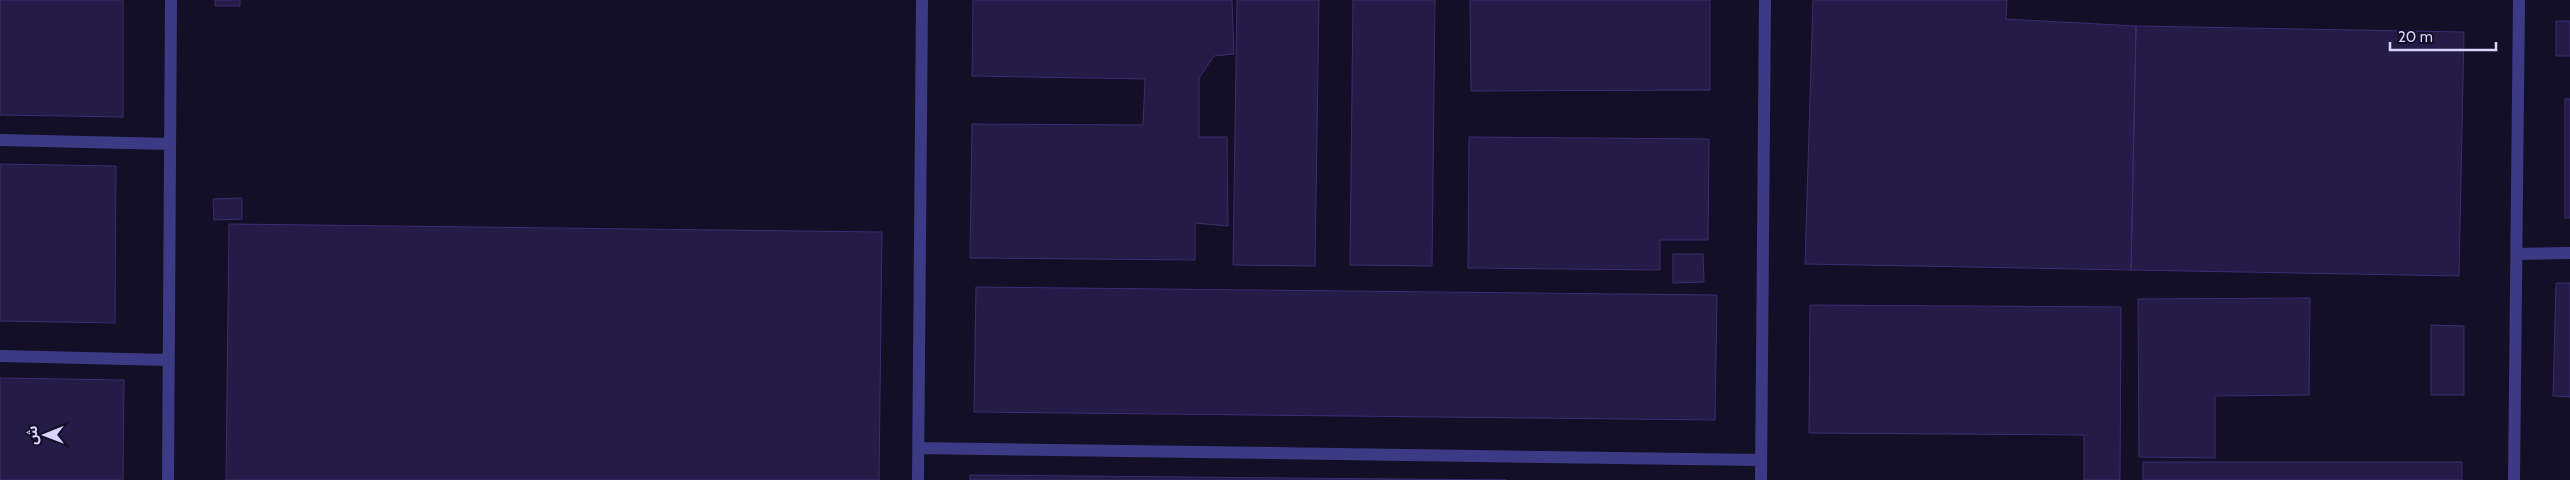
<svg xmlns="http://www.w3.org/2000/svg" width="2570" height="480" font-family="Cabin,'Noto Sans Arabic',sans-serif">
<rect width="100%" height="100%" fill="#130f26"/>
<path fill="#241b47" stroke="#3b2d73" d="M0,0H123V117L0,115Z
M215,0H240V6H215Z
M973,0H1232L1234,54L1214,56L1199,78V137H1227L1228,226L1195,223V260L970,258L972,124L1143,125L1145,79L972,76Z
M1237,0H1319L1315,266L1233,265Z
M1353,0H1435L1432,266L1350,265Z
M1470,0H1710V90L1471,91Z
M1813,0H2007L2006,19L2136,26L2131,270L1805,264Z
M2556,21H2570V56H2556Z
M2136,26L2464,32L2459,276L2131,270Z
M2565,99H2570V218H2565Z
M1469,137L1709,139L1708,240H1660V270L1468,268Z
M0,164L116,166L115,323L0,321Z
M242,198V219L214,220L213,199Z
M229,224L882,232L879,480H226Z
M1673,254H1703L1704,282L1673,283Z
M2556,283H2570V397L2553,396Z
M976,287L1717,295L1715,420L974,412Z
M2310,298L2309,395L2215,396V458L2139,457L2138,299Z
M1810,305L2121,307L2120,480H2084V435L1809,433Z
M2431,325L2464,326V395H2431Z
M0,378L124,380L123,480H0Z
M2143,462H2462V480H2143Z
M970,475L1506,480H970Z"/>
<g fill="none" stroke-linecap="round" stroke-linejoin="round">
<path stroke="#3d3a85" stroke-width="12" d="M0,140L170,144
M2517,254L2570,253
M0,356L169,360
M918,448L1761,460
M168,480L171,0
M918,480L922,0
M1761,480L1765,0"/>
<path stroke="#3d3a85" stroke-width="12" d="M2514,480L2519,0"/>
</g>
<g transform="translate(45 435) rotate(269)" stroke="#130f26" stroke-width="4" paint-order="stroke">
<path d="M0-4L9 19L0 12L-9 19Z" fill="#d9d4ff"/>
<text y="-8" font-size="14" font-weight="bold" text-anchor="middle" fill="#d9d4ff">ش</text>
</g>
<path d="M2390 42v8h106v-8" fill="none" stroke="#d9d4ff" stroke-width="2.5"/>
<text x="2398" y="42" font-size="15" fill="#d9d4ff" stroke="#130f26" stroke-width="4" paint-order="stroke">20 m</text>
</svg>
